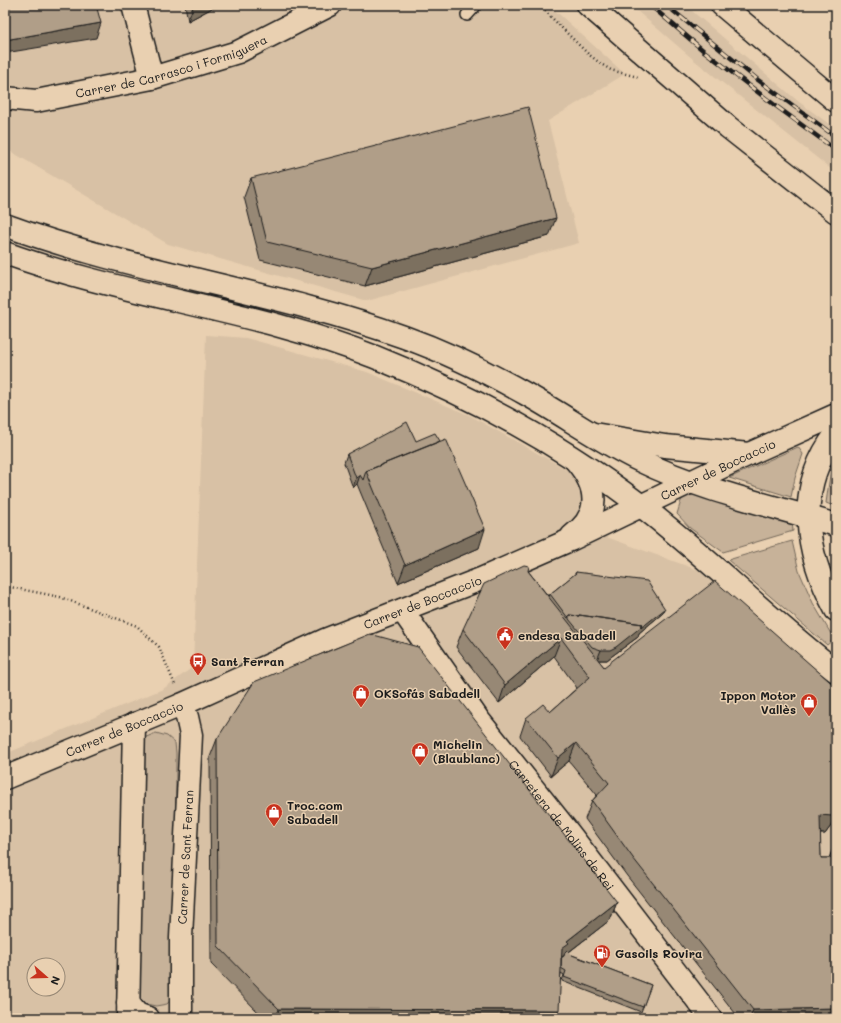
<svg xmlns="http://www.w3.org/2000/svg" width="841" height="1023" font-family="Mali,sans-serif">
<rect width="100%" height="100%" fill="#e9d0b1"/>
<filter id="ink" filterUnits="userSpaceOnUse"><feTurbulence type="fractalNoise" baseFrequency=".025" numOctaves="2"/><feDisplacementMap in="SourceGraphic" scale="8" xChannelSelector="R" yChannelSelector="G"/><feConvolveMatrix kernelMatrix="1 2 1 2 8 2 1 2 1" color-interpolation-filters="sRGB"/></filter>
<g filter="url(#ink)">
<path fill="#d8c1a5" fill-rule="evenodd" d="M5,5H549L625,74L548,121L579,243L367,301L168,244L5,148Z
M630,5H685L799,102L836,129V173L694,60Z
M206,335L246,338L367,372L469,415L596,486L587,530L698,570L836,689V1018H5V754L163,689L193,667ZM34,965H58V989H34Z"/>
<path fill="#c7b299" stroke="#72675a" d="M798,447L803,454L795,478L791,497L729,478Z
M836,461V507L826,503L831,468Z
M686,495H696L792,522L793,531L723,552L690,528L677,514L681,501Z
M792,541L799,571L813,603L834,639L827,645L728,560Z
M156,733L167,736L175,743L176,753L175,984L174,996L167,1004L156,1006L146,1004L137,997L144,738Z"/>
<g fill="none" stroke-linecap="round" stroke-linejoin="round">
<g stroke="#1c1c1c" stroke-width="14">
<path id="lane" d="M467,15L476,5"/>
</g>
<g stroke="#1c1c1c" stroke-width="25">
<g id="street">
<path d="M133,5L152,78"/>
<path d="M722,5L836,101"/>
<path id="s1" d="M5,98L36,101L152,78L238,52L330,5"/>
<path d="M181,705L187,717L191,735L181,938V1018"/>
<path d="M128,1003L137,1014L148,1018"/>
<path d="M128,1018L134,724"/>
</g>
</g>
<g stroke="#1c1c1c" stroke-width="25">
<g id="secondary">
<path d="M588,5L728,127L836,212"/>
<path d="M594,434L665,446L749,454"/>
<path d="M836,434C794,489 805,553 836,610"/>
<path d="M572,536C602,514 598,487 576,461"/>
<path id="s2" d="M402,610L478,719L569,833L711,1018"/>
<path id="s3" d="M5,778L181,705L325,640L481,579L570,540L749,454L836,415"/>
</g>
</g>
<g stroke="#1c1c1c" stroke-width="25">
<path id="highway" d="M5,225C135,273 274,290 404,337C446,352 487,372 526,394C564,415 601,442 641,461C702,491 771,505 836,525
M5,253C126,297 256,310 375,357C470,395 559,443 640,505C708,557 768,619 836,671"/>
</g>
<path stroke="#1c1c1c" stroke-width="2.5" stroke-dasharray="1 3" stroke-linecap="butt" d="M539,5L587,53L601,64L611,70L638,77
M5,586L60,597L137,626L159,647L175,685"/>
<use href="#lane" stroke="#e9d0b1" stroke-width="11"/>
<use href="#street" stroke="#e9d0b1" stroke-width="22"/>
<use href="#secondary" stroke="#e9d0b1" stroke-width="22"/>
<use href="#highway" stroke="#e9d0b1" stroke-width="22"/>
<g stroke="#1c1c1c" stroke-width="4.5">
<path id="rail" d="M650,5L704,51L776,106L836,150
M666,5L758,80L836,137"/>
</g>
<use href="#rail" stroke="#e9d0b1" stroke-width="3" stroke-dasharray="9" stroke-linecap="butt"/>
</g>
<path fill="#978875" stroke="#1c1c1c" d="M185,5H218L188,21Z
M251,178L549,236L365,286L260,260L244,197Z
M416,441L479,548L398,583L357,484L353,488L344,463L347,454Z
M528,571L549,597L550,594L575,574L576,572L665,609L663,613L639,633L638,637L612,656L607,660H598L604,667L836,687V819L825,834H820L821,858H829L833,848L836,1018H739L627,876L585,819L592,801L597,795L569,761L551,776L520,736L526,718L550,712L577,688L554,656L499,703L456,647L463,629Z
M217,739L617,902L610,920L569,952L572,955L651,985L641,1012L562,981L564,975L561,973L556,1018H264L211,964L210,757Z"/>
<path fill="#7b6f5f" stroke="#1c1c1c" d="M197,5H218L188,21L193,7Z
M101,23L96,38L5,53V40Z
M556,218L549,236L365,286L372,267Z
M360,475L357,484L353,488L356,478Z
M485,529L479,548L398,583L405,565Z
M665,609L663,613L639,633L638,637L612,656L607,660H597L601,650L640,626L643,624Z
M561,638L554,656L499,703L505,685Z
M576,743L569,761L551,776L558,758Z
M836,810V819L825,834L814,833L820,815Z
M617,902L610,920L557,961L562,948L567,941Z
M836,1008V1018H750L753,1010Z
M279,1009L559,1010L556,1018H276Z"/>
<path fill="#b09e88" stroke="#1c1c1c" d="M5,5H96L101,23L5,40Z
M528,107L556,218L372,267L267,242L251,178Z
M407,422L416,441L435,433L440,441L366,471L363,480L360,475L356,478L347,454Z
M446,439L485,529L405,565L366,471Z
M524,565L529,566L528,571L604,667L715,581L836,687V810L832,816L820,815L821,858H831L833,848L836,847V1008L753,1010L633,858L592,801L609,783L576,743L558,758L526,718L543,704L550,712L590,677L561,638L505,685L463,629L484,584Z
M576,572L647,581L665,609L641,628L643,624L579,615V616L569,615L568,618L550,594L576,573Z
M569,615L579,616V615L643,624L640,626L641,627L616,647L610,650H601L592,647L569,619Z
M370,634L418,647L617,902L567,941L569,943L562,948L559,1010L279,1009L218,946L217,739L254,682Z
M567,950L572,955L651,985L643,1007L564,977L566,971L561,968V958L564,956L565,952Z"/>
</g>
<defs>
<g id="civic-pin" transform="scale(0.9)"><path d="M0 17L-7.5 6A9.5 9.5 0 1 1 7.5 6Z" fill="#c8321e" stroke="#e9d0b1"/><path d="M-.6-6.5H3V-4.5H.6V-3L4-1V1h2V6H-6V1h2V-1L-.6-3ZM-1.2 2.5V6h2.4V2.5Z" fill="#fff"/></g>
<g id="bus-pin" transform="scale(0.9)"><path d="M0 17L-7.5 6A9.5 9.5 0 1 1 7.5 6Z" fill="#c8321e" stroke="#e9d0b1"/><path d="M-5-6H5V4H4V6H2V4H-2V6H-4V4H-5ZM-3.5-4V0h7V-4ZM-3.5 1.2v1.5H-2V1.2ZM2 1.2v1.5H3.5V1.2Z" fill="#fff"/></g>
<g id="shop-pin" transform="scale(0.9)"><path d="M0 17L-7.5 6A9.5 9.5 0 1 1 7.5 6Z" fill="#c8321e" stroke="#e9d0b1"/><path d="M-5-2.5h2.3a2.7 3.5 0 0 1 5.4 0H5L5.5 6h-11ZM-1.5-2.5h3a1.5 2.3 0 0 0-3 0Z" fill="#fff"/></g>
<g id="fuel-pin" transform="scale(0.9)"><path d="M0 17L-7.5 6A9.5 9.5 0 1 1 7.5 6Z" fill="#c8321e" stroke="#e9d0b1"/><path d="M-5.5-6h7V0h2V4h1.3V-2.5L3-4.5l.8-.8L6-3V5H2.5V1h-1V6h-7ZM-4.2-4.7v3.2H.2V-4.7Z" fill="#fff"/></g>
</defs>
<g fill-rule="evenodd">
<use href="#civic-pin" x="505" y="635"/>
<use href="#bus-pin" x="198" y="661"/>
<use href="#shop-pin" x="361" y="693"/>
<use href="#shop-pin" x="809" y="702"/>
<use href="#shop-pin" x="420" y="751"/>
<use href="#shop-pin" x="274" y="812"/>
<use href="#fuel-pin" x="602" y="953"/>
</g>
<g text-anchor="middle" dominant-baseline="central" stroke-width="3" stroke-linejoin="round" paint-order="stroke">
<g font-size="12" fill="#1c1c1c" stroke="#e9d0b1">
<text stroke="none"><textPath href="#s1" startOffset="171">Carrer de Carrasco i Formiguera</textPath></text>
<text stroke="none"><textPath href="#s3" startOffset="777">Carrer de Boccaccio</textPath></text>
<text stroke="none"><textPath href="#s3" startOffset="453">Carrer de Boccaccio</textPath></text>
<text stroke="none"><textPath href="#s3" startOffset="129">Carrer de Boccaccio</textPath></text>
<text stroke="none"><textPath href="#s2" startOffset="268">Carretera de Molins de Rei</textPath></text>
<text transform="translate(185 857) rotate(-87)">Carrer de Sant Ferran</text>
</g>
<g font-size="12" font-weight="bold" fill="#1c1c1c" stroke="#e9d0b1" text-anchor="start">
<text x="518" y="635">endesa Sabadell</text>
<text x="211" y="661">Sant Ferran</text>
<text x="374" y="693">OKSofás Sabadell</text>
<text x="796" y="695" text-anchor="end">Ippon Motor<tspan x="796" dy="14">Vallès</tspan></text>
<text x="433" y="744">Michelin<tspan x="433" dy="14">(Blaublanc)</tspan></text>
<text x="287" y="805">Troc.com<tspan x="287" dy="14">Sabadell</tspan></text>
<text x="615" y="953">Gasoils Rovira</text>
</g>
</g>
<rect width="841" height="1023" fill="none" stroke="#e9d0b1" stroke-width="20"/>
<rect x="10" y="10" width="821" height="1003" fill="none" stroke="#1c1c1c" stroke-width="1.5" filter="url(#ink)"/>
<g transform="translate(46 977) rotate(110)"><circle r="19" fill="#e9d0b1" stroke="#978875"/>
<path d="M0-3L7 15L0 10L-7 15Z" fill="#c8321e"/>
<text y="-6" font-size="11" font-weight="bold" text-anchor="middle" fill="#1c1c1c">N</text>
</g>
</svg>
